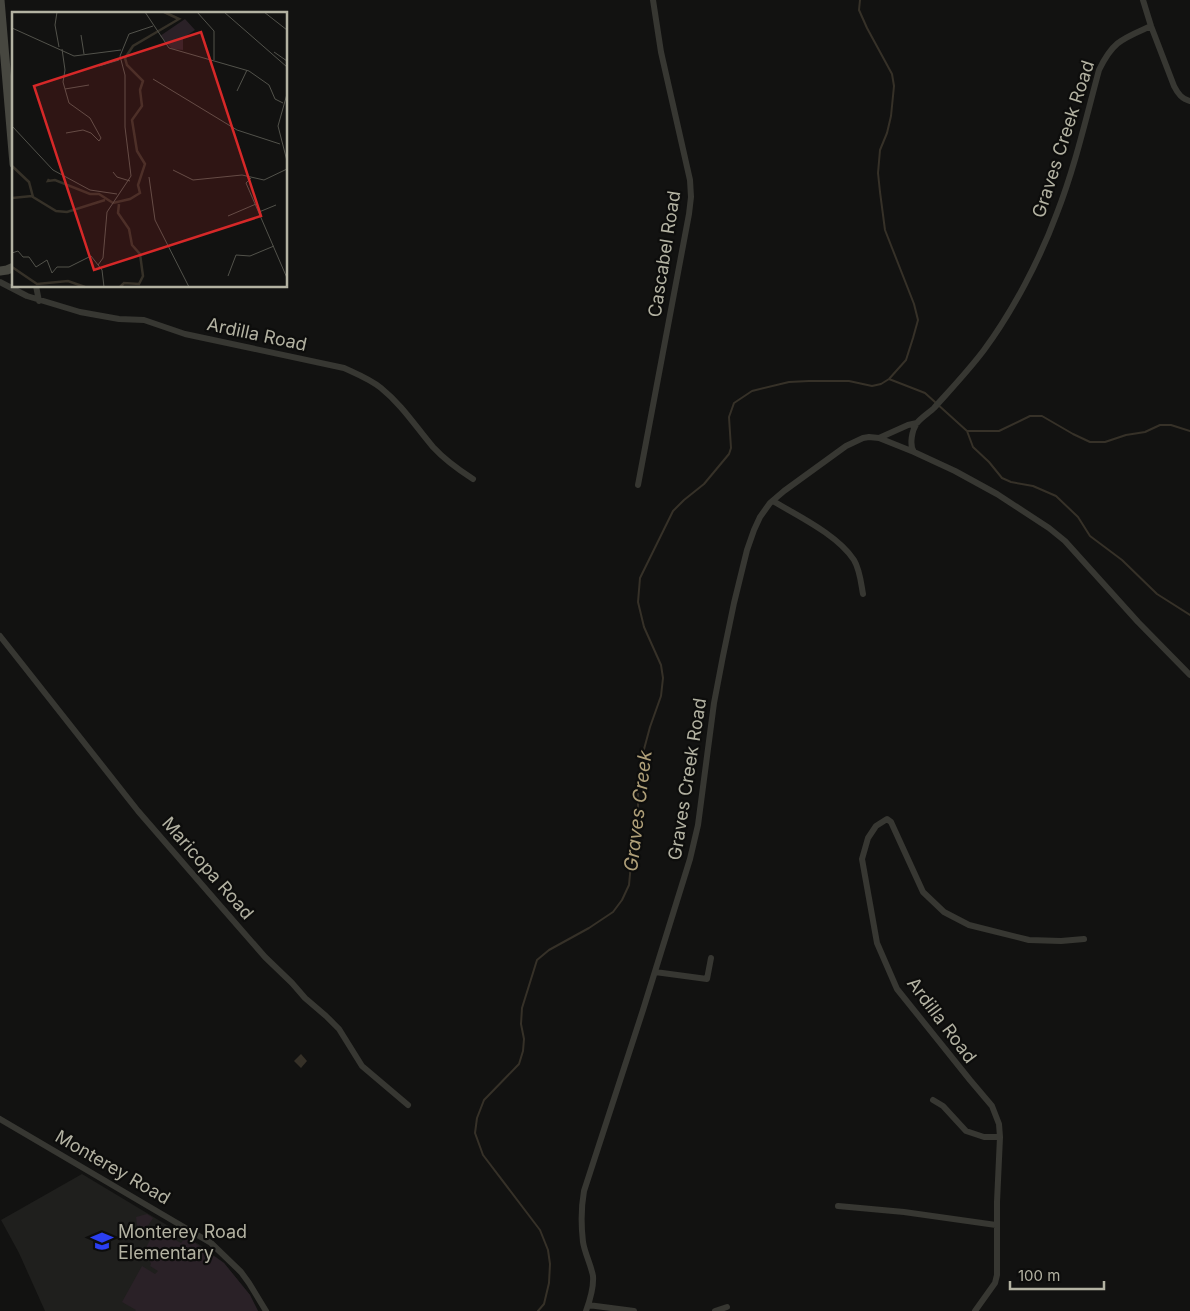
<svg xmlns="http://www.w3.org/2000/svg" width="1190" height="1311" font-family="Inter,sans-serif">
<rect width="100%" height="100%" fill="#121211"/>
<path fill="#1f1f1d" d="M82,1174L200,1245L224,1263L250,1295L258,1311H45L19,1253L1,1220Z"/>
<path fill="#2a2127" d="M147,1214L153,1218L145,1230L137,1225L136,1217Z
M157,1232L162,1233L181,1243L186,1237L224,1263L250,1295L258,1311H135L136,1310L122,1302L142,1266L155,1274L158,1271L150,1266L151,1264L145,1249L154,1233Z"/>
<path fill="#363128" d="M301,1054L307,1061L301,1068L294,1061Z"/>
<g fill="none" stroke-linecap="round" stroke-linejoin="round">
<path stroke="#363128" stroke-width="2" d="M889,379L925,393L967,431L973,447L989,462L1002,478L1011,482L1033,486L1056,496L1078,517L1090,536L1122,560L1157,594L1190,615
M967,431H999L1030,416H1042L1073,434L1090,442H1105L1126,435L1145,432L1160,425H1171L1190,431
M538,1311L544,1304L549,1283L550,1264L548,1250L540,1230L483,1155L475,1133L477,1118L484,1100L519,1064L523,1051L524,1039L521,1024L522,1008L537,960L549,950L589,928L613,912L622,900L629,885L632,853L638,821V789L643,753L650,727L661,696L663,678L661,665L644,627L638,602L640,578L673,511L684,500L704,484L729,454L731,448L729,417L734,403L752,391L789,382L809,381H849L872,386L881,384L889,379L906,360L913,338L918,320L914,304L885,230L880,192L878,173L880,150L887,133L891,116L894,86L892,74L867,28L859,10L860,0"/>
<path stroke="#373732" stroke-width="6" d="M1143,0L1151,26L1174,86C1178,94 1182,99 1190,101
M0,282L27,296L80,312L119,319L144,320L185,334L344,368C357,374 370,379 381,388C402,405 416,427 433,447C444,459 459,470 473,479
M36,286L39,301
M879,438L914,452L955,471L997,494L1049,528L1065,541L1138,622L1190,675
M914,452C909,445 912,430 917,423C922,417 929,413 934,408C951,389 969,370 984,350C1013,311 1040,259 1057,213C1075,167 1086,118 1099,70C1113,41 1122,39 1151,26
M638,485L689,214L691,197L690,180L661,52L653,0
M773,501C798,516 838,535 854,560C860,570 861,583 863,594
M0,636L138,811L210,894L265,957L292,983L305,998L326,1016L339,1029L362,1066L408,1105
M655,972L707,979L711,958
M933,1100L943,1106L966,1131L984,1137H1000
M0,1119L211,1243L241,1272L249,1283L266,1311
M838,1206L904,1212L996,1225
M588,1305L634,1311
M586,1311C590,1300 594,1288 593,1276C591,1265 585,1254 583,1242C581,1225 581,1208 584,1191L643,1010L690,859L698,825L714,703L723,656L734,603L747,550L754,530L760,517L770,503L784,491L846,446L863,438L869,437L879,438L908,425L917,423
M715,1311L727,1307
M975,1311L995,1283L997,1275V1202L1000,1137L999,1124L992,1106L970,1080L897,989L877,943L862,859L868,838L876,826L887,819L891,822L923,892L944,912L969,925L1029,940L1061,941L1084,939"/>
<path stroke="#474740" stroke-width="9" d="M0,0L14,164
M0,271L7,270L14,267"/>
</g>
<defs>
<g id="school-bare" transform="scale(1.725)"><path d="M0-5L7-2L0 1L-7-2ZM-4 1L0 2.5L4 1V4Q0 6-4 4Z" fill="#2b3ff1" stroke="#0d0d0c" stroke-width="2.5" paint-order="stroke"/></g>
</defs>
<g fill-rule="evenodd">
<use href="#school-bare" x="102" y="1241"/>
</g>
<g text-anchor="middle" dominant-baseline="central" stroke-width="4.5" stroke-linejoin="round" paint-order="stroke">
<g font-size="18" fill="#b3b2a2" stroke="#0d0d0c">
<text transform="translate(1063 139) rotate(-72)">Graves Creek Road</text>
<text transform="translate(664 254) rotate(-81)">Cascabel Road</text>
<text transform="translate(257 334) rotate(12)">Ardilla Road</text>
<text transform="translate(687 779) rotate(-81)">Graves Creek Road</text>
<text transform="translate(208 868) rotate(49)">Maricopa Road</text>
<text transform="translate(942 1020) rotate(53)">Ardilla Road</text>
<text transform="translate(113 1167) rotate(30)">Monterey Road</text>
</g>
<g font-size="18" fill="#b3b2a2" stroke="#0d0d0c" text-anchor="start">
<text x="118" y="1231">Monterey Road<tspan x="118" dy="21">Elementary</tspan></text>
</g>
<g font-size="19" font-style="italic" fill="#af9f78" stroke="#0d0d0c">
<text transform="translate(638 811) rotate(-83)">Graves Creek</text>
</g>
</g>
<g transform="translate(12 12)">
<rect width="275" height="275" fill="#121211"/>
<path d="M173,7L183,18L171,26V38L160,37L148,24Z" fill="#2a2127"/>
<path fill="none" stroke="#363128" stroke-width="2.5" d="M0,154L17,170L21,185L44,199L55,200L93,188M37,167L36,169L43,168L78,182H87L101,191L118,187L128,181L126,173L133,152L125,139L120,108L130,94L128,78L131,69L115,53L113,46L121,34L167,7L152,0M0,186L20,184M107,192L106,201L117,217L120,233L128,242L131,264L127,272L112,271L108,275M0,255L25,272L56,269L73,275"/>
<path fill="none" stroke="#52524b" stroke-width="1" d="M45,0L43,13L47,35M133,0L157,36L237,59L257,73L263,87L271,91M185,0L202,19V48M212,0L275,55M252,0L275,18M0,16L62,44L109,38M69,23L72,42M50,37L53,58L51,70L57,91L78,106L89,126L87,129L79,121L71,118L54,121M262,40L275,49M87,54L107,48M141,67L225,118L268,132M53,77L77,73M225,79L235,58M275,82L266,114L275,149M0,114L41,158L78,178L105,182M161,158L181,168L230,163L252,168L275,157M101,160L105,165L118,169M137,165L143,208L177,275M239,166L234,171L275,266M247,200L264,193M216,204L244,192M0,241L6,239L11,245H17L24,255L35,248L40,261L45,255H57L79,244L90,258L92,275M86,253L91,246L95,200L119,164L113,115V63L108,44L117,22L141,14M216,264L224,243L238,244L262,234"/>
<path fill="#d62828" fill-opacity="0.15" stroke="#d62828" stroke-width="2.5" d="M189,20L249,204L82,258L22,74Z"/>
<rect width="275" height="275" fill="none" stroke="#b3b2a2" stroke-width="2.5"/>
</g>
<path d="M1010 1281v8h94v-8" fill="none" stroke="#b3b2a2" stroke-width="2.5"/>
<text x="1018" y="1281" font-size="15" fill="#b3b2a2" stroke="#0d0d0c" stroke-width="4" paint-order="stroke">100 m</text>
</svg>
